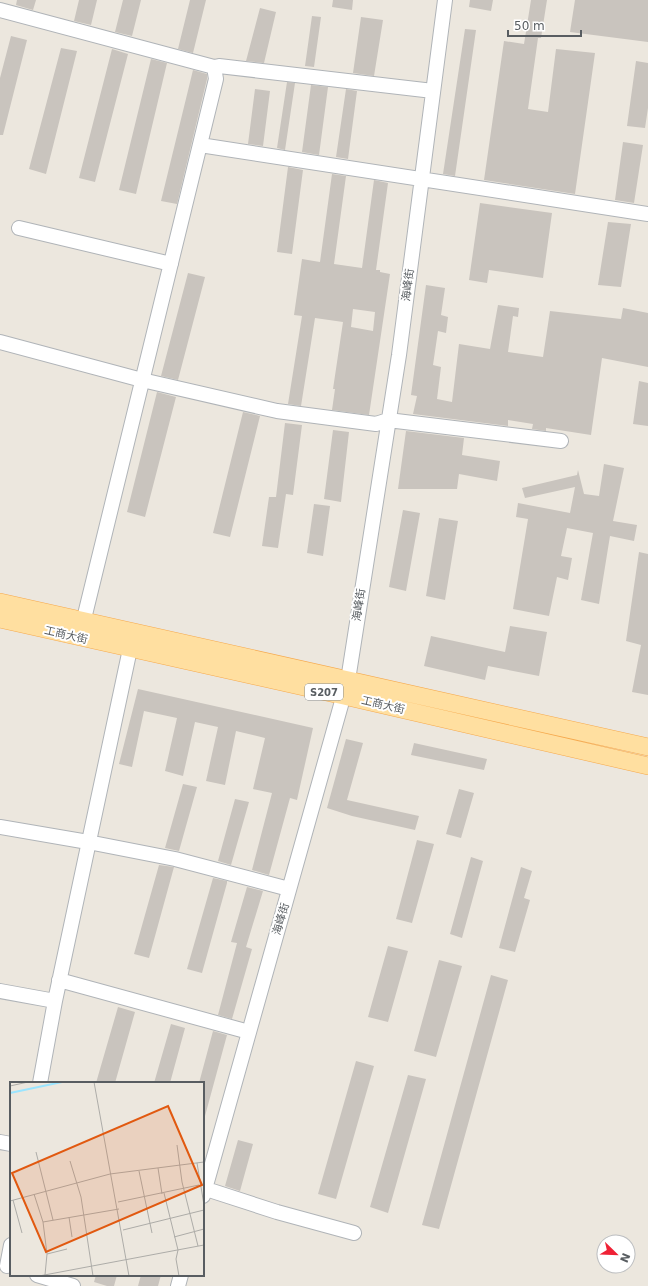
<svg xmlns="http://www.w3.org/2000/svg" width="648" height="1286" font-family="'DejaVu Sans','Noto Sans SC',sans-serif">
<rect width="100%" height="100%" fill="#ece7de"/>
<path fill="#c9c4be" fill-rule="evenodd" d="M17,0H36L33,10L16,5Z
M79,0H97L91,25L74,21Z
M123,0H141L132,36L115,32Z
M190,0H206L193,53L178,49Z
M333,0H353L352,10L332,7Z
M470,0H493L491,11L469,7Z
M531,0H547L541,38H538L528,109L548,112L556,49L595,53L575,194L484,180L504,41L524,44Z
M575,0H648V42L570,32Z
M260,8L276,12L264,63L246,61Z
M312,16L321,17L314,67L305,66Z
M361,17L383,20L374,76L353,73Z
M465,29L476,30L455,176L443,174Z
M11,36L27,40L3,135H0V78Z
M61,48L77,51L46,174L29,169Z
M112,49L128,54L95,182L79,178Z
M151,59L167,63L136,194L119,190Z
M636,61L648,63V108L645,128L627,126Z
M193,70L207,74V79L177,204L161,201Z
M287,82L295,83L285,150L277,148Z
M311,85L328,87L319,155L302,152Z
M255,89L270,91L263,146L248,144Z
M346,89L357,91L348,159L336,157Z
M623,142L643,145L634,203L615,200Z
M288,167L303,170L292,254L277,252Z
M332,174L346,176L334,264L362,268L374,180L388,183L376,270H380V272L390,274L369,415L332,410L335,389H333L343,322L315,318L301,406L288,404L302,316L294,315L302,259L320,262ZM353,309L375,312L373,331L351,327Z
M480,203L552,213L543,278L489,270L487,283L469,280Z
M608,222L631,224L621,287L598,285Z
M188,273L205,277L178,380L161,376Z
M426,285L445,288L441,315L448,317L446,333L438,331L433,365L441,367L437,399L452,402L459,344L490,349L498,305L519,308L518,317L513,316L508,352L543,357L550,311L621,319L623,308L648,313V367L602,358L591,435L546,428V431L532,429L533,424L508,420V426L413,414L417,396L411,395Z
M639,381L648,383V426L633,424Z
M157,392L176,397L145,517L127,512Z
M243,412L260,416L230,537L213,533Z
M285,423L302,425L293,495L286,494L278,548L262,546L269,497H276Z
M333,430L349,432L341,502L324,499Z
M406,431L464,438L462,455L500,461L497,481L459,474L457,489H398Z
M604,464L624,468L613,521L637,525L634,541L610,536L599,604L581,600L593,533L567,528L561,556L572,558L568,580L557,577L549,616L513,609L528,519L516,517L518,503L570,513L575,487L525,498L522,488L577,475L578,470L584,494L599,496Z
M314,504L330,506L323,556L307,553Z
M403,510L420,513L406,591L389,587Z
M439,518L458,521L445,600L426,596Z
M639,552L648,554V695L632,692L641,645L626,641Z
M510,626L547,632L539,676L488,666L485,680L424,666L431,636L505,652Z
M138,689L313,728L297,800L290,798L269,875L252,870L272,793L253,789L265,738L236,731L225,785L206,781L218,727L195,722L183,776L165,771L177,718L144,711L132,767L119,764Z
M346,739L363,743L347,800L419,816L415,830L352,816L327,808Z
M414,743L487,759L484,770L411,755Z
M183,784L197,787L179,851L165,848Z
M459,789L474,793L461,838L446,834Z
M235,799L249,802L231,865L218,861Z
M417,840L434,844L412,923L396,919Z
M471,857L483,861L462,938L450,934Z
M159,865L174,867L149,958L134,954Z
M521,867L532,871L524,898L530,900L515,952L499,948Z
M213,878L227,881V883L202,973L187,969Z
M247,887L263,891L246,947L252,949L232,1019L218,1015L237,943L231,942Z
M388,946L408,951L388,1022L368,1017Z
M439,960L462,966L436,1057L414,1051Z
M491,975L508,980L439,1229L422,1225Z
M118,1007L135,1012L115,1083H96Z
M171,1024L185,1028L170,1083H154Z
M213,1031L227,1035L205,1116H203V1083H199Z
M356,1061L374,1066L336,1199L318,1194Z
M408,1075L426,1079L388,1213L370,1207Z
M238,1140L253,1144L240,1191L225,1186Z
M96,1275H117L114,1286H107L94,1282Z
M141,1275H161L158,1286H138Z"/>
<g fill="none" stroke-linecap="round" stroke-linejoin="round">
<g stroke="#b0b4b8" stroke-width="16">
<path id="minor" d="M0,10L214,67L219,66L433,91
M200,145L648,214
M19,228L171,264
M0,342L142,380L277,411L376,424L388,420L561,441
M81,631L216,79L214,67
M0,827L88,842L175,859L289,889
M59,980L249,1032
M0,991L55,1001
M40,1083L55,1001L130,649
M0,1142L11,1144
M203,1188L277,1212L354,1233
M203,1196L348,680L399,355L445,0
M7,1266L11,1245
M37,1275L73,1286
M178,1286L181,1275"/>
</g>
<g stroke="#f6a94d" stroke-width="18">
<path id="major" d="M0,602L648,747
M0,619L344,696L648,766"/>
</g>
<use href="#minor" stroke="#fff" stroke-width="14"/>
<use href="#major" stroke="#ffdfa0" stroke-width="17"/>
</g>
<g text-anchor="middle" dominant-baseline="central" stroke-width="4" stroke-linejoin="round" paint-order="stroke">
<rect fill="#fff" stroke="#8a8e90" stroke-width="1" x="305" y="684" width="38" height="16" rx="3"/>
<g font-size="10" font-weight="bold" fill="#585d61">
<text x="324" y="692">S207</text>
</g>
<g font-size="11" fill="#585d61" stroke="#fff">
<text transform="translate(408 285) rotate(-83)">海峰街</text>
<text transform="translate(359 605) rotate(-81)">海峰街</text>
<text transform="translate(66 635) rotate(13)">工商大街</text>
<text transform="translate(383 705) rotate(13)">工商大街</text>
<text transform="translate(281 919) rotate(-74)">海峰街</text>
</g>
</g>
<g transform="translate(10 1082)">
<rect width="194" height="194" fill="#ece7de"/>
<path fill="none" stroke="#9be5ff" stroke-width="2" d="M0,11L52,0"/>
<path fill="none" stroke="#adaca8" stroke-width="1" d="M84,0L119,194M0,4L18,0M167,63L172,100L188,164M26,70L43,138M60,79L71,115L83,194M187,81L194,123M148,86L152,112M129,89L142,151M154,111L168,168L166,177L169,194M24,112L33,140L37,172M3,118L12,151M0,119L100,92L194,80M108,120L189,103M59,135L62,155M33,140L109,127M113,148L194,128M164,155L194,147M35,193L37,172L57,167M29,194L194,163"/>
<path fill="#e15910" fill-opacity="0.15" stroke="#e15910" stroke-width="2" d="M158,24L192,103L36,170L2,91Z"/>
<rect width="194" height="194" fill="none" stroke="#585d61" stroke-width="2"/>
</g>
<g transform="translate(616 1254) rotate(113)"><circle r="19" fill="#ffffff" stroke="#bcbec0"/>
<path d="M0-3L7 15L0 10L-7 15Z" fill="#ef2135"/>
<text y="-6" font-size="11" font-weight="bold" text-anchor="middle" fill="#585d61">N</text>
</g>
<path d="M508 30v6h73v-6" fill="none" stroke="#585d61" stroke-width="2"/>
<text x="514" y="30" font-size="12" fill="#585d61" stroke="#ffffff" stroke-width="3" paint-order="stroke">50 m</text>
</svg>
